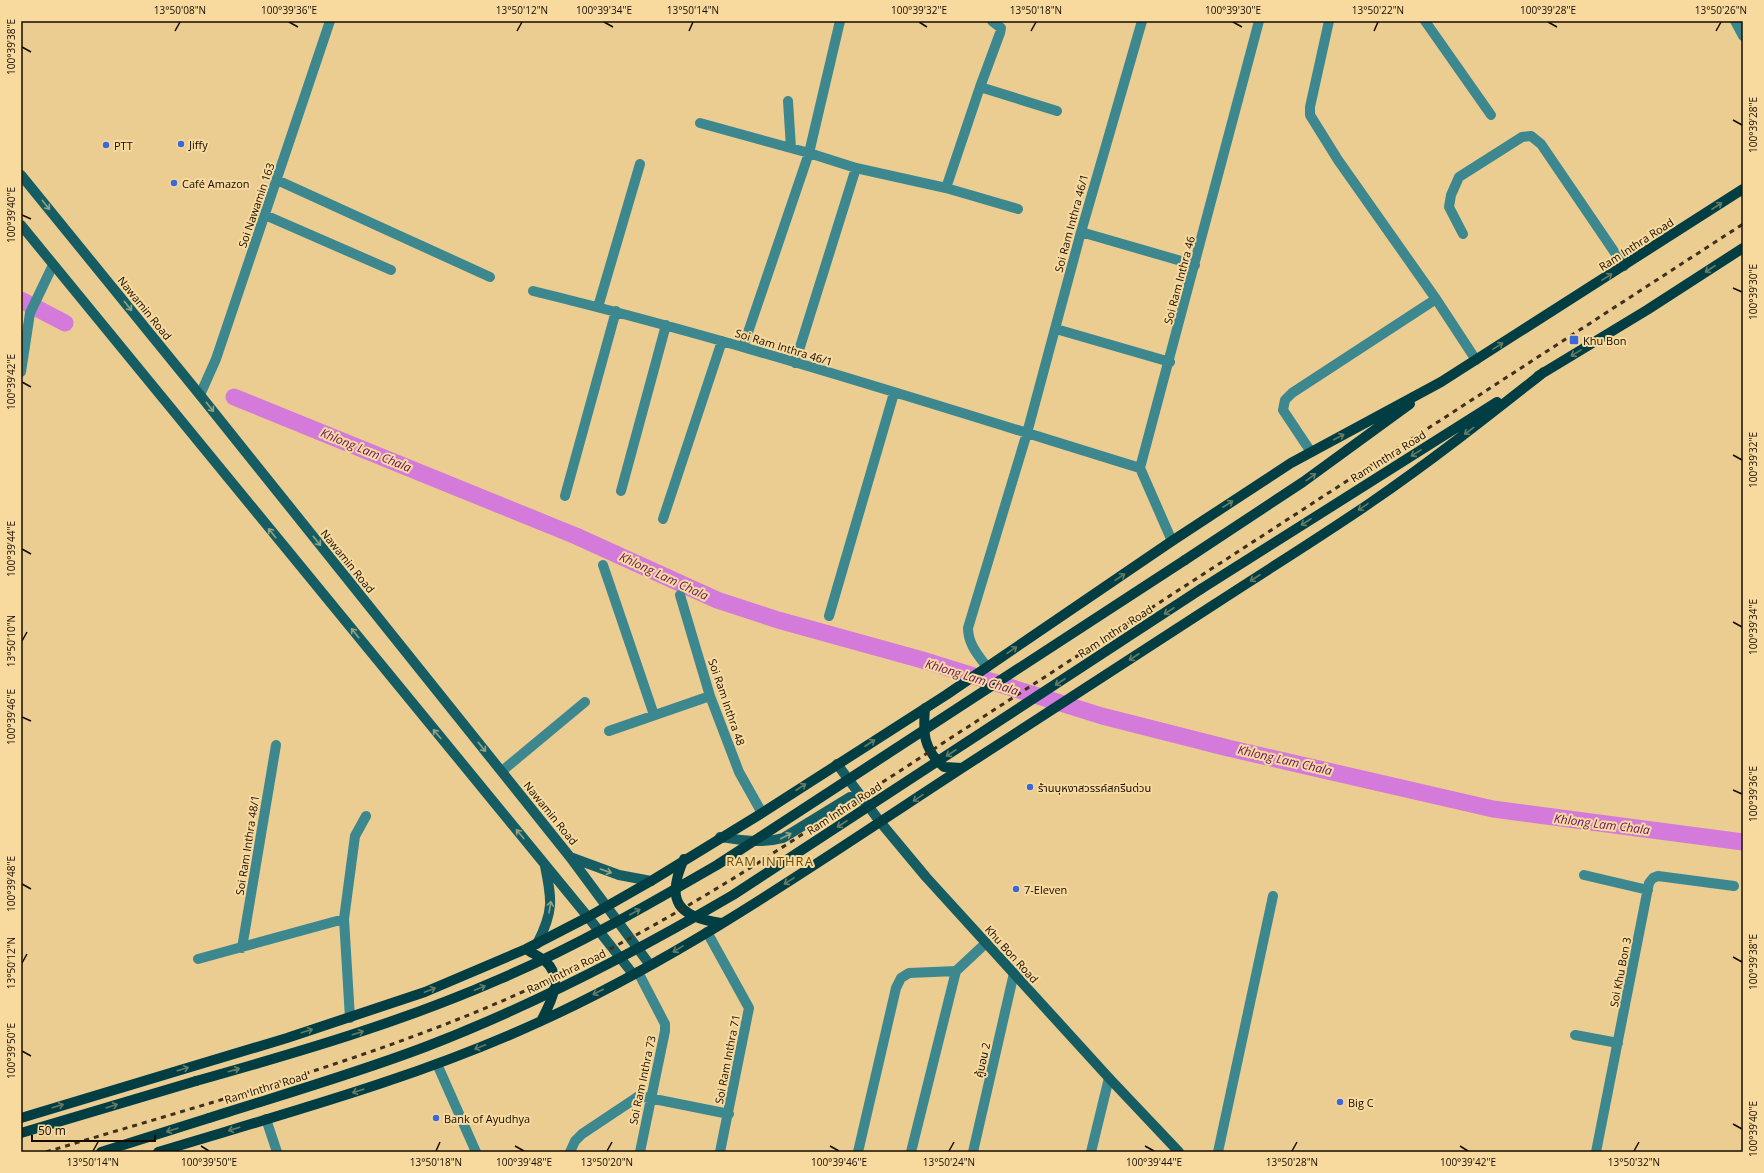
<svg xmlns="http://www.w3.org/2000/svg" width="1764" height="1173" font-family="'Open Sans','Noto Sans Thai',sans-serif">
<rect width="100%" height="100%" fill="#ebcd92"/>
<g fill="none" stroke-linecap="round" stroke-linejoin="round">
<path stroke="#d47ada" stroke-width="17" d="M21,300L65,323
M234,397L576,536L717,600L778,620L926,661L1102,716L1228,748L1493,809L1743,842"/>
<path stroke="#3d878f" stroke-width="10" d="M1329,21L1310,107V115L1338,160L1436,299L1476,360
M1425,21L1491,115
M1735,21L1743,36
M980,87L1057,111
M788,101L791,148
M700,123L809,153L856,168L946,188L1018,209
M277,180L490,277
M946,188L980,87L1000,33L1001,28L992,21
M265,215L391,270
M1081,232L1195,265
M1463,234L1449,207L1451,195L1459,177L1522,137L1531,136L1541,144L1624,266
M533,291C738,341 939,406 1140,468
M598,307L640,164
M1056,329L1170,362
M743,347L809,153L840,21
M795,363L856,168
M21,372L30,313L53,265
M200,395L216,359L330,21
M1311,452L1283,410L1285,400L1292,393L1436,299
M621,491L666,325
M565,496L616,311
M663,519L722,341
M1172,541L1140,468L1259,21
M603,565L654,715
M680,595L710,696L739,772L762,813
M829,616L894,393
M987,667C978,655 968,644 968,628L1027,433L1081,232L1142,21
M609,731L710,696
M502,771L585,702
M1584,875L1648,890
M707,932L749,1008L720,1152
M242,948L276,745
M198,959L344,919
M638,972L665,1024V1031L640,1152
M350,1018L344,919L355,836L366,816
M1575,1035L1618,1043
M437,1064L476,1152
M266,1119L277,1152
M570,1152L575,1141L582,1134L639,1096L729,1114
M858,1152L896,988L901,978L909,973L956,971
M911,1152L956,971L986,943
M973,1152L1014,973
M1091,1152L1109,1078
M1218,1152L1273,896
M1596,1152L1649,883L1653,878L1658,876L1734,886"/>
<path stroke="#165d63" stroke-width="10" d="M21,175L200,395L570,857L650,965
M21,225L588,917L633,974
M837,764L881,823L926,877L1109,1078L1179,1152
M720,837C742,840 761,844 783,838L850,797L863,799
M570,857L619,875L651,881
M537,944C554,911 552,900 545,866"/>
<path stroke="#013e44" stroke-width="10" d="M1538,376L1647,310L1743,248
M1185,560L1303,482L1410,404
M1201,589L1497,402
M925,708C923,733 923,749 944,767L962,768
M684,859C665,901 678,917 721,923
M526,949C532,953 540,957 545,961C565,978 550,1004 541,1021
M21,1118L287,1038L425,992L526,949L588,917L651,881L762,813L946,695L1172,541L1291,463L1441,382L1743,189
M21,1133L196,1081
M101,1152L209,1118
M158,1152C286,1113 417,1078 539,1022C695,951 835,850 979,757C1058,706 1136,655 1215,604C1267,570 1319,538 1370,503C1430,462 1487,417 1544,372"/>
<path stroke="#3e301c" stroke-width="3" stroke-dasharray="5 5" stroke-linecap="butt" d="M46,1152C194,1107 345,1067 488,1007C583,967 672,917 758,863L1743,224"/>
<path stroke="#013e44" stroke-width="10" d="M196,1081C299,1052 402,1022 500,979C575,947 646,906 717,865L1185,560
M209,1118C281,1095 354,1074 425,1047C532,1006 634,953 733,895L1201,589"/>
</g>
<defs><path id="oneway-shaft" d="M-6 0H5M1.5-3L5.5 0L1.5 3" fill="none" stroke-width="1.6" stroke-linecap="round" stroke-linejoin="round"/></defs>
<g stroke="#92a283">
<use href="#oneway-shaft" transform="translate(46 205) rotate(51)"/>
<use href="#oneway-shaft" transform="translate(128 306) rotate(51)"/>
<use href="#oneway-shaft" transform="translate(210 407) rotate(52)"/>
<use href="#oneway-shaft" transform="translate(272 533) rotate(-129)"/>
<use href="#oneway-shaft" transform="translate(317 541) rotate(51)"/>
<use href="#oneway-shaft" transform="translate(355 633) rotate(-129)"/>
<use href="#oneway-shaft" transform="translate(437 734) rotate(-130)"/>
<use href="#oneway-shaft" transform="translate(482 747) rotate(51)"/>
<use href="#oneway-shaft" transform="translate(520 834) rotate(-130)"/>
<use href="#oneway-shaft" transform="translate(786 836) rotate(-27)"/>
<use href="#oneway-shaft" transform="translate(606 871) rotate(19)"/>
<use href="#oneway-shaft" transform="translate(550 907) rotate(-80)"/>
</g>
<g stroke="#647c68">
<use href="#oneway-shaft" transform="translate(1717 206) rotate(-33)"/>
<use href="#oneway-shaft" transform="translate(1710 269) rotate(147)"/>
<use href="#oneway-shaft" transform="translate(1607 277) rotate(-32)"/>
<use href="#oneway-shaft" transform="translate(1498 346) rotate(-32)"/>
<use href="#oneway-shaft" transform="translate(1576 353) rotate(149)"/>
<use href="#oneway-shaft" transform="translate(1469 431) rotate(143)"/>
<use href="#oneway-shaft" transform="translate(1339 437) rotate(-28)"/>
<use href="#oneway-shaft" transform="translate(1416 453) rotate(148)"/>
<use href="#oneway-shaft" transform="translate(1311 477) rotate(-36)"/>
<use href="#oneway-shaft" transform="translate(1228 504) rotate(-33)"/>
<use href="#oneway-shaft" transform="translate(1363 507) rotate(146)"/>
<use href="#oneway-shaft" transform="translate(1306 522) rotate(147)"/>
<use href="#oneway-shaft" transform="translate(1120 577) rotate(-34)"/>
<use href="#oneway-shaft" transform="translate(1255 578) rotate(147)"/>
<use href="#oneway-shaft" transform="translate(1169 611) rotate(147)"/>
<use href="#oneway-shaft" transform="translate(1012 650) rotate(-34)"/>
<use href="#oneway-shaft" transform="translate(1134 657) rotate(147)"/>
<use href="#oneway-shaft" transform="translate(1060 682) rotate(147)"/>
<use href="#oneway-shaft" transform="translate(870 743) rotate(-33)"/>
<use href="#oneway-shaft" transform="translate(951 753) rotate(147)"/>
<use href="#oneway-shaft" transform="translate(801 787) rotate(-33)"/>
<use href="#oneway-shaft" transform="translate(918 798) rotate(146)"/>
<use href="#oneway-shaft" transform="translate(842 824) rotate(147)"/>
<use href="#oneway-shaft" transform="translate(789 881) rotate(148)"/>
<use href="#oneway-shaft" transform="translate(635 912) rotate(-28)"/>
<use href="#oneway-shaft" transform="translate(678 949) rotate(149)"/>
<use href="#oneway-shaft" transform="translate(480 988) rotate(-22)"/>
<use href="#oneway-shaft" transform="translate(430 990) rotate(-21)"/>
<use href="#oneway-shaft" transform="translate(598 992) rotate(153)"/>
<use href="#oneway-shaft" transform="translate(307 1031) rotate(-18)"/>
<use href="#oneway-shaft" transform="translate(358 1033) rotate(-18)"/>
<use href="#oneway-shaft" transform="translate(480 1047) rotate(158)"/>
<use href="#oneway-shaft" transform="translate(183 1069) rotate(-17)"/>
<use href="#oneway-shaft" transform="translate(234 1070) rotate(-16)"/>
<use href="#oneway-shaft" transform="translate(358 1091) rotate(162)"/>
<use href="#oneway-shaft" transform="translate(58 1106) rotate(-17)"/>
<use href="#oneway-shaft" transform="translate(112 1106) rotate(-17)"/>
<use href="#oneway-shaft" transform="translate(234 1129) rotate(163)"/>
<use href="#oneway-shaft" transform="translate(172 1130) rotate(162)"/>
</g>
<path fill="none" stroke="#150b00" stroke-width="1.5" d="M289,22L298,27M604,22L613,27M919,22L927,27M1233,22L1242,27M1548,22L1557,27M175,31L180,22M517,31L522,22M689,31L693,22M1031,31L1036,22M1374,31L1378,22M1716,31L1721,22M22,47L31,52M1733,120L1742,125M22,215L31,219M1733,288L1742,292M22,382L31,387M1733,455L1742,460M22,549L31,554M1733,622L1742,627M22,641L27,632M22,717L31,721M1733,790L1742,794M22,884L31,889M1733,957L1742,962M22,963L27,954M22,1051L31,1056M1733,1124L1742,1129M201,1146L209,1151M515,1146L524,1151M830,1146L839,1151M1145,1146L1154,1151M1460,1146L1468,1151M93,1151L98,1142M436,1151L440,1142M607,1151L612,1142M949,1151L954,1142M1292,1151L1297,1142M1634,1151L1639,1142"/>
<g fill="#3a68d8" stroke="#f8da9e" stroke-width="1.5">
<circle cx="181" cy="144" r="4"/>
<circle cx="106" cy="145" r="4"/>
<circle cx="174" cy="183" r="4"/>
<rect x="1569" y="335" width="10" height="10" rx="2"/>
<circle cx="1030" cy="787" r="4"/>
<circle cx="1016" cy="889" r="4"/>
<circle cx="1340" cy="1102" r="4"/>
<circle cx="436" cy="1118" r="4"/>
</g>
<g text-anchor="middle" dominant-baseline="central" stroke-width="4" stroke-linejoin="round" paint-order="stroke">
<g font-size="11" fill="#150b00" stroke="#f8da9e" text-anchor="start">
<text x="189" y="144">Jiffy</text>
<text x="114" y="145">PTT</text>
<text x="182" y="183">Café Amazon</text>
<text x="1583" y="340">Khu Bon</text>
<text x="1038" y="787">ร้านบุหงาสวรรค์สกรีนด่วน</text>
<text x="1024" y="889">7-Eleven</text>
<text x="1348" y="1102">Big C</text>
<text x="444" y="1118">Bank of Ayudhya</text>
</g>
<g font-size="11" fill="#150b00" stroke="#f8da9e">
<text transform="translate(256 205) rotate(-71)">Soi Nawamin 163</text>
<text transform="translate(1071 223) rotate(-75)">Soi Ram Inthra 46/1</text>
<text transform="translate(1636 244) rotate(-33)">Ram Inthra Road</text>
<text transform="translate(1179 280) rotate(-75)">Soi Ram Inthra 46</text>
<text transform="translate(145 308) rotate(51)">Nawamin Road</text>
<text transform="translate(784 347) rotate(17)">Soi Ram Inthra 46/1</text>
<text transform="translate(1388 456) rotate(-32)">Ram Inthra Road</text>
<text transform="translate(348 561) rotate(51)">Nawamin Road</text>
<text transform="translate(1115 631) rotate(-33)">Ram Inthra Road</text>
<text transform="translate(727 702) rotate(71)">Soi Ram Inthra 48</text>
<text transform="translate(844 808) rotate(-33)">Ram Inthra Road</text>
<text transform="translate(551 813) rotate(51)">Nawamin Road</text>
<text transform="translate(247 845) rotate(-81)">Soi Ram Inthra 48/1</text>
<text transform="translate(1012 954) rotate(48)">Khu Bon Road</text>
<text transform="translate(566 971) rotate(-26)">Ram Inthra Road</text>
<text transform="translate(1620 972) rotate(-79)">Soi Khu Bon 3</text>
<text transform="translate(727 1059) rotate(-79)">Soi Ram Inthra 71</text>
<text transform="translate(982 1060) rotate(-77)">คู้บอน 2</text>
<text transform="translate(642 1080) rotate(-78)">Soi Ram Inthra 73</text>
<text transform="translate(266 1087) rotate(-17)">Ram Inthra Road</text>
</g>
<g font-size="12" font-style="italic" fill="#630e6a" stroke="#f8da9e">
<text transform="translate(366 450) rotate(22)">Khlong Lam Chala</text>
<text transform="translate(664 576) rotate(25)">Khlong Lam Chala</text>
<text transform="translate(972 677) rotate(17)">Khlong Lam Chala</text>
<text transform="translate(1285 760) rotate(13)">Khlong Lam Chala</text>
<text transform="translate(1602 824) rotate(7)">Khlong Lam Chala</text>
</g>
<g font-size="13" letter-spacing="1" fill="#684e0f" stroke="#f8da9e">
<text x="770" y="861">RAM INTHRA</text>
</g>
</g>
<rect width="1764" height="1173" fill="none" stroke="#f8da9e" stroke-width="44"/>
<path d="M32 1135v6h123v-6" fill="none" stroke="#150b00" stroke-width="2"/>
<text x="38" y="1135" font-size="12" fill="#150b00" stroke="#f8da9e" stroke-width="3" paint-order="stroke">50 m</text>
<rect x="22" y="22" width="1720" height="1129" fill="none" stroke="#150b00" stroke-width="1.5"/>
<g font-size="10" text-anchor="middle" fill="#150b00">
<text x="180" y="14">13°50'08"N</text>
<text x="289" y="14">100°39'36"E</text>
<text x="522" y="14">13°50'12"N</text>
<text x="604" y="14">100°39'34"E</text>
<text x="693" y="14">13°50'14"N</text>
<text x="919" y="14">100°39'32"E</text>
<text x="1036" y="14">13°50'18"N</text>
<text x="1233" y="14">100°39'30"E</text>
<text x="1378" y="14">13°50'22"N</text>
<text x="1548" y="14">100°39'28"E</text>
<text x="1721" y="14">13°50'26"N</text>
<text transform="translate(11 47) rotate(-90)" y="4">100°39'38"E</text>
<text transform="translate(1753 125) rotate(-90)" y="4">100°39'28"E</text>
<text transform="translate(11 215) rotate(-90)" y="4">100°39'40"E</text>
<text transform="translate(1753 292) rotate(-90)" y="4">100°39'30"E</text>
<text transform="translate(11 382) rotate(-90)" y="4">100°39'42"E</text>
<text transform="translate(1753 460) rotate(-90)" y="4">100°39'32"E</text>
<text transform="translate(11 549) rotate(-90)" y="4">100°39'44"E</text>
<text transform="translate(1753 627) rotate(-90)" y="4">100°39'34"E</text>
<text transform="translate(11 641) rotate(-90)" y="4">13°50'10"N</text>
<text transform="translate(11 717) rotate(-90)" y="4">100°39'46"E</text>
<text transform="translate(1753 794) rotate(-90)" y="4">100°39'36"E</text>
<text transform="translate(11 884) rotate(-90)" y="4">100°39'48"E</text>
<text transform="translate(1753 962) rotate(-90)" y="4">100°39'38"E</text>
<text transform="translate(11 963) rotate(-90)" y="4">13°50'12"N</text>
<text transform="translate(11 1051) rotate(-90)" y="4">100°39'50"E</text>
<text transform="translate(1753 1129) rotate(-90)" y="4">100°39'40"E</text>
<text x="93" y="1166">13°50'14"N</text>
<text x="209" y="1166">100°39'50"E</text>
<text x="436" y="1166">13°50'18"N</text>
<text x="524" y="1166">100°39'48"E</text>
<text x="607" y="1166">13°50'20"N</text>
<text x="839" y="1166">100°39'46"E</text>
<text x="949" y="1166">13°50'24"N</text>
<text x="1154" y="1166">100°39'44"E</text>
<text x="1292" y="1166">13°50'28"N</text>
<text x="1468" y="1166">100°39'42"E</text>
<text x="1634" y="1166">13°50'32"N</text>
</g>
</svg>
